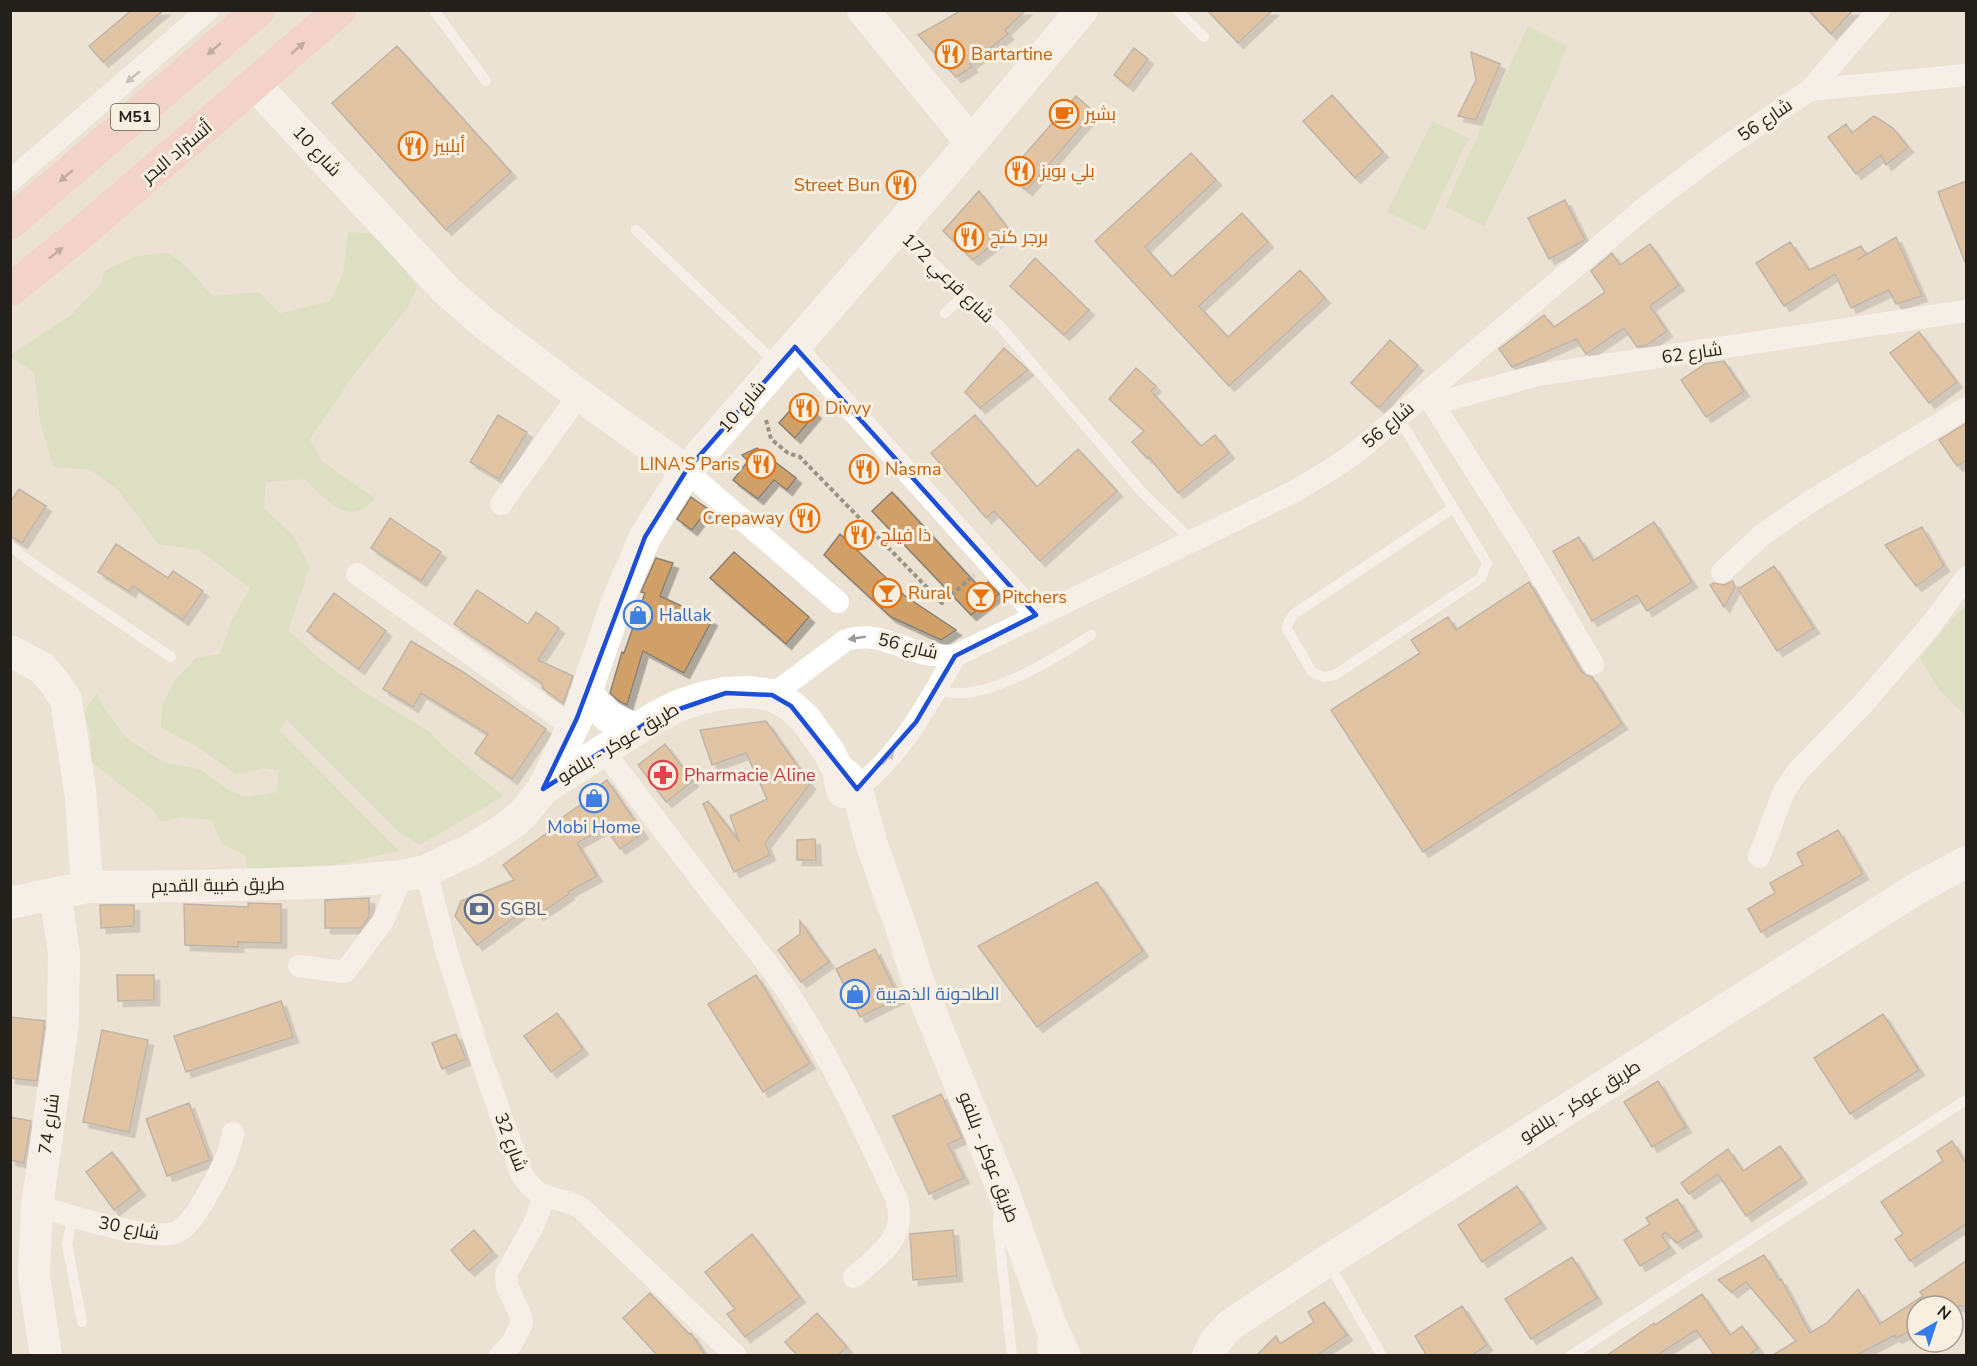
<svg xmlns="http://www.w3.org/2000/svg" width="1977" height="1366" font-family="'Nunito Sans',Cairo,sans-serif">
<defs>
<filter id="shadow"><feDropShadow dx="5.5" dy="5.5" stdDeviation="0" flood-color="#0004"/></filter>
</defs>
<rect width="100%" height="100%" fill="#ece2d4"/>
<path fill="#c9dcae" d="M1528,26L1568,46L1527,139L1484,226L1445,207Z
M1432,121L1469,138L1425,231L1387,212Z
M348,232L378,234L417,287L408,307L356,372L310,439L322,461L375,498C372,501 369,506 365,508C342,522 319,493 304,479L266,482L264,508L294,536L310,567L288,630L319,658L363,691L430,732L451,753L504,796L420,845L400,833L287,720L280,731L399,851L334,865L247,869L245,855L221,843L211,820L183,817L160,822L153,810L89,760L91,735L83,712L97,693L101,703L125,737L163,762L202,770L227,789L246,797L277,792L279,771L264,768L237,775L199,748L161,728L162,705L175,680L196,658L220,654L232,620L250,588L199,550L158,544L118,490L91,470L53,467L40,421L34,372L11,358L10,355L71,315L99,286L106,270L136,256L168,253L184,264L213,296L259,292L280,313L330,301L343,274Z
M1966,605V723L1963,713L1939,690L1920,658L1952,619Z"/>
<path fill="#d1a069" stroke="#8a7f73" stroke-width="1.5" filter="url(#shadow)" d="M132,10H164L103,62L89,46Z
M962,10H1026L1005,30L1008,34L970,64L972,67L956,77L918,35Z
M1207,10H1273L1238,43Z
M1808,10H1853L1831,34Z
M397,46L511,172L446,230L332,103Z
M1134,48L1148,59L1128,86L1114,75Z
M1471,52L1500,64L1476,120L1458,116L1476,80Z
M1332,95L1383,152L1355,178L1303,121Z
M1076,96L1094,112L1027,190L1007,175Z
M1874,116L1893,128L1908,147L1886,165L1881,155L1856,174L1828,137L1846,124L1852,133Z
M1191,153L1216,180L1145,247L1172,277L1242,213L1268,242L1199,306L1228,337L1300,270L1325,298L1229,386L1095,241Z
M1966,181V261L1965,262L1938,192Z
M979,191L1010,231L973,260L943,231Z
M1565,200L1585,240L1549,259L1528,218Z
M1896,237L1922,296L1896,304L1889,290L1851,308L1835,274L1784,306L1756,263L1790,242L1809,270L1861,246L1866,254L1857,260Z
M1650,244L1679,285L1650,306L1667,331L1647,345L1637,347L1624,328L1586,354L1576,339L1512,367L1499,349L1544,315L1554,327L1605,292L1591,271L1612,253L1620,265Z
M1035,258L1089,310L1064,335L1010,286Z
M1919,332L1957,382L1929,403L1890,353Z
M1390,340L1418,365L1379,408L1351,383Z
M1004,348L1028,370L980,408L965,392Z
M1724,361L1744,391L1706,417L1681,380L1705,364Z
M1136,368L1156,386L1151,391L1201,446L1215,435L1229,453L1178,493L1149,457L1147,458L1132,442L1144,431L1109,399Z
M800,399L816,413L795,438L779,423Z
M498,415L527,432L499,479L470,462Z
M975,415L1037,487L1078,449L1117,491L1040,561L994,511L986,518L931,453Z
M1966,423V460L1957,466L1939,440Z
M757,448L796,478L787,490L774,480L758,499L733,480L748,461L742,455Z
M19,489L46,506L22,543L10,536V502Z
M892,492L980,588L988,582L999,594L971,615L872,511Z
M691,497L708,509L692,530L677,519Z
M390,518L441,552L421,581L371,548Z
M1654,522L1692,582L1647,611L1637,595L1592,621L1553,551L1579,537L1593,561Z
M1922,527L1944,566L1916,586L1885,545Z
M840,534L905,596L956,630L941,640L891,617L824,555Z
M116,544L168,578L173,571L203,591L183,620L133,586L130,592L98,572Z
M734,552L809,617L786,644L710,578Z
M656,558L673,563L660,596L712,620L684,673L643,651L627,705L619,701L610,693L622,652L624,653L645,593L641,592Z
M1774,566L1814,628L1777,651L1738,589Z
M1733,581L1735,587L1724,607L1710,585L1714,583L1724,585Z
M1529,582L1581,671L1586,675L1592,677L1622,724L1423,852L1331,710L1420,653L1411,640L1448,617L1456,630Z
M477,590L528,624L536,612L559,628L538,660L573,676L563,703L542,688L543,684L454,624Z
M334,593L386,631L359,669L307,631Z
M411,641L463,672L546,729L512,779L475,753L488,734L421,693L413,707L383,689Z
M766,721L810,784L765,843L770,855L734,872L703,804L708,801L739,841L730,816L767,799L746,753L712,765L700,730Z
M665,744L693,781L666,802L638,765Z
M607,780L643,833L620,849L605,827L577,843L597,876L568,892L569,894L538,915L531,905L477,945L455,916L461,901L514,880L503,865L551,830L549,827L587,800L584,796Z
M1838,830L1863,874L1761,932L1748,909L1775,893L1770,883L1803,865L1797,853Z
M815,839L816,860H797V840Z
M1097,882L1143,951L1037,1027L978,946Z
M369,898V917L361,928H325V900Z
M248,903L281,904V943L238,942V947L185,945L184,904L248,907Z
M100,905H134V926L101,928Z
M800,921L829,962L801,982L778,950L800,934Z
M875,949L899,998L860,1017L836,969Z
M117,975H154V1000L118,1001Z
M756,975L810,1063L763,1092L708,1004Z
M281,1001L293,1037L186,1072L174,1036Z
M557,1013L583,1049L551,1072L524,1036Z
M1883,1014L1919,1070L1850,1114L1814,1058Z
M10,1017L45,1021L37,1081L10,1078Z
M102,1030L148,1040L129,1132L83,1122Z
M456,1034L466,1059L442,1069L432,1043Z
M1658,1081L1686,1127L1652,1147L1624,1102Z
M941,1094L962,1138L948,1144L964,1178L929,1194L893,1116Z
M189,1103L210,1160L167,1176L146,1119Z
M10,1117L31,1121L24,1163L10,1160Z
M1952,1141L1966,1164V1224L1910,1261L1895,1239L1903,1234L1881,1202L1943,1161L1937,1151Z
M1780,1146L1802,1178L1746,1216L1718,1174L1689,1194L1681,1183L1728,1149L1743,1171Z
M112,1152L140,1190L114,1210L86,1172Z
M1517,1186L1541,1223L1482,1262L1458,1225Z
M1677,1199L1697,1231L1677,1243L1665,1232L1662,1236L1670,1248L1640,1266L1624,1240L1650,1224L1646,1218Z
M474,1230L492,1251L469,1271L451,1250Z
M953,1230L957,1276L913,1280L910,1234Z
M752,1234L800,1297L745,1337L727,1314L735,1309L705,1272Z
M1764,1255L1779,1280L1781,1279L1810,1333L1827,1323L1858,1289L1880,1324L1923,1296L1920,1292L1966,1261V1306H1917V1328L1896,1338L1895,1335L1855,1356H1771L1796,1341L1746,1282L1732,1292L1718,1280Z
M1572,1257L1597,1298L1531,1339L1505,1299Z
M650,1293L689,1334L691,1333L706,1356H658L623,1318Z
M1702,1294L1730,1335L1742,1326L1758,1348L1748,1356H1715L1696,1330L1656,1356H1606L1654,1323L1655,1325Z
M1324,1302L1347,1335L1316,1356H1256L1276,1336L1280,1344L1314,1322L1308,1312Z
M1462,1306L1487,1345L1471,1356H1427L1415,1336Z
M817,1313L847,1347L837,1356H798L785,1342Z"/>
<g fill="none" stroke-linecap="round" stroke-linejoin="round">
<path stroke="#9a9388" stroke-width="4" stroke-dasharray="4.5 3" stroke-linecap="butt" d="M766,420L771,439L788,453L800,457L942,603L974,575"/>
<path stroke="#fff" stroke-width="10" d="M434,10L486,81
M1177,10L1204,37
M636,230L776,363
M900,231L1000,326L1141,491L1192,541
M945,313L965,294
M1398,417L1487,563L1481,578L1335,675L1324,677L1312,672L1287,629L1289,621L1294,614L1453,508
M10,546L32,563L171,657
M937,689C942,690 949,693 955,693C994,696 1059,656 1091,635
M1000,1211L998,1224L1001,1254L1012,1356
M73,1216L67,1244L82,1322
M1329,1264L1382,1356
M1043,1356L1042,1342L1046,1331
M1570,1356L1966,1100"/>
<path stroke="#fff" stroke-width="22" d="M1810,90L1879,10
M10,181L208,10
M795,347L1036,615
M1427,393L1433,404L1538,375L1966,311
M1433,404L1526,550L1593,664
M686,471L838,602
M501,504L579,395
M1722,572L1762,535L1811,501L1966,408
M357,574L573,727
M772,695L846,640C876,631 898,647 926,654C935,656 945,655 955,656L1295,491L1335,467L1359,450L1647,206L1721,150L1810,90L1966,75
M604,751C640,800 677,848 714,896C743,933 774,969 798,1008C836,1069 866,1133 896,1198C909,1237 880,1254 854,1277
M844,797C895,765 927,707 955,656
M1759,857L1784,791L1797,772L1863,704L1930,626L1966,578
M426,871L447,953L481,1059L522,1175C543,1206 555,1193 581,1208L736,1356
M299,966L345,972L383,921L402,876
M37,1206C67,1214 151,1243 177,1232C193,1226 218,1176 225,1160C229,1152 231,1142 233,1133
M500,1356L512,1343L522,1323L520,1314L507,1286L506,1274L534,1224L544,1197"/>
<path stroke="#fff" stroke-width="32" d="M863,10L971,142
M255,85L447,291L484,323L579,395L686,471
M10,651L42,668L55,683L66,700L81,797L87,887
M586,694L608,716L636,730
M838,770L846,775L857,789L871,842L901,927L919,984L1004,1193L1050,1323L1065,1356
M543,789L656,717L678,706L702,698L726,693L750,692L772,695L791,706L806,720L829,752L838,770L842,791
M10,903L87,887L199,886L335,882L402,876L426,871L474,848L506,828L522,815L543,789L577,718L618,600L645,537L686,471L943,176L1082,10
M46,1356L34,1277L37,1206L63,1023L64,953L55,893
M1208,1356L1215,1342L1230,1325L1327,1261L1916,889L1966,862"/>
<path stroke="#fabebd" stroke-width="33" d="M10,223L259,10
M10,290L80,234L340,10"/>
</g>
<defs><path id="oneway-solid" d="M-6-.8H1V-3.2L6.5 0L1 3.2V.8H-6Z" transform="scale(1.5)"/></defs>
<g fill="#8e6e6c">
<use href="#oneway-solid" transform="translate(298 48) rotate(-41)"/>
<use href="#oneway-solid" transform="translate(214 49) rotate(139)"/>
<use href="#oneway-solid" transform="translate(66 176) rotate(139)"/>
<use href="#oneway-solid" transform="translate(56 253) rotate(-39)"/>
</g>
<g fill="#9c9a98">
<use href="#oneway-solid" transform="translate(133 77) rotate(140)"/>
<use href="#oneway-solid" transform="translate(857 638) rotate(171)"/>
<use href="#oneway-solid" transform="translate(888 758) rotate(-48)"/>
</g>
<path d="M0 0H1977V1366H0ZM795,347L1036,615L955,656L916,722L857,789L791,706L772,695L726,693L656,717L543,789L577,718L645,537L686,471Z" fill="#ece2d4" fill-opacity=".55" fill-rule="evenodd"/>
<path fill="none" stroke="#1d4ed8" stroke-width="4.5" stroke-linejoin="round" d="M795,347L1036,615L955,656L916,722L857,789L791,706L772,695L726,693L656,717L543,789L577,718L645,537L686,471Z"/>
<defs>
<g id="restaurant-ring" transform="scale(1.5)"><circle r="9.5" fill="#f9efe1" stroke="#e8710a" stroke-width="1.5"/><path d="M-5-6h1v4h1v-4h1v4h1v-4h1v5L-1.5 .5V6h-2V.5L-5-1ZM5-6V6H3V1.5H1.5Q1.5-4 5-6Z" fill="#e8710a"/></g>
<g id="cafe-ring" transform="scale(1.5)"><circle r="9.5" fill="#f9efe1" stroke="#e8710a" stroke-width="1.5"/><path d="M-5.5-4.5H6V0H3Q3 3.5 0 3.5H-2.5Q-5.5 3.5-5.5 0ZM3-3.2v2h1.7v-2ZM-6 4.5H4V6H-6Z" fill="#e8710a"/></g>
<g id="bar-ring" transform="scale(1.5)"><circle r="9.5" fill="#f9efe1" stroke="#e8710a" stroke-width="1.5"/><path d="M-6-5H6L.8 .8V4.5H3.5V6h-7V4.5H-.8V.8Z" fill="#e8710a"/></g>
<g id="shop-ring" transform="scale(1.5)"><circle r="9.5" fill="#f9efe1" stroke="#3f7fe0" stroke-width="1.5"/><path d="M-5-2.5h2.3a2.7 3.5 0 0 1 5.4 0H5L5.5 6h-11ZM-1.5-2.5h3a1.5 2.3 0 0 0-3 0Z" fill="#3f7fe0"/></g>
<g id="pharmacy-ring" transform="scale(1.5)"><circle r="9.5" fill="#f9efe1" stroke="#e0444e" stroke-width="1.5"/><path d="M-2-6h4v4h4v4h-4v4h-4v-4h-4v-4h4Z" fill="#e0444e"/></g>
<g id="bank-ring" transform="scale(1.5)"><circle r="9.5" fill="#f9efe1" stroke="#5c6f8a" stroke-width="1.5"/><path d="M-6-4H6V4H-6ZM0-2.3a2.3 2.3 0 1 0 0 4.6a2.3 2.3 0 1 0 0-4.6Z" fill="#5c6f8a"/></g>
</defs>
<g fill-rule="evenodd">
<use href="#restaurant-ring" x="950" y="54"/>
<use href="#cafe-ring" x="1064" y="114"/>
<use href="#restaurant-ring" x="413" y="146"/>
<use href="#restaurant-ring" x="1020" y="171"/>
<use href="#restaurant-ring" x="901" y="185"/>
<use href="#restaurant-ring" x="969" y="237"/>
<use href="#restaurant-ring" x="804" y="408"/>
<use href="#restaurant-ring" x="761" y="464"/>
<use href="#restaurant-ring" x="864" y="469"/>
<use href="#restaurant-ring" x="805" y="518"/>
<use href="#restaurant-ring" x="859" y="535"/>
<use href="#bar-ring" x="887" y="593"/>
<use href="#bar-ring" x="981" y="597"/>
<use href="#shop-ring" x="638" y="615"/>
<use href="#pharmacy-ring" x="663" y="775"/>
<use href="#shop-ring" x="594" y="798"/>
<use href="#bank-ring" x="479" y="909"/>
<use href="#shop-ring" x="855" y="994"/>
</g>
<g text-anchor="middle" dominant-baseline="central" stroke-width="6" stroke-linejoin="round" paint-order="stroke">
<rect fill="#f9efe1" stroke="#635d56" stroke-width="1.5" x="111" y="104" width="48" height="26" rx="4.5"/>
<g font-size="16" font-weight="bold" fill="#231f1a">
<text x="135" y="117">M51</text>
</g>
<g font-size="18" fill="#c56008" stroke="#f9efe1" text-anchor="start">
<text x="971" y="54">Bartartine</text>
<text x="1085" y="114">بشير</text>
<text x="434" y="146">أبلبيز</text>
<text x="1041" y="171">بلي بويز</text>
<text x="880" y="185" text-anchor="end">Street Bun</text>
<text x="990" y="237">برجر كنج</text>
<text x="825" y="408">Divvy</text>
<text x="740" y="464" text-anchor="end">LINA'S Paris</text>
<text x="885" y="469">Nasma</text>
<text x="784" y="518" text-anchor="end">Crepaway</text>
<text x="880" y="535">ذا فيلج</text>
<text x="908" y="593">Rural</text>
<text x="1002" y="597">Pitchers</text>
</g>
<g font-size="18" fill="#231f1a" stroke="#f9efe1">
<text transform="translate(1765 120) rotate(-34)">شارع 56</text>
<text transform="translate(317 151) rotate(47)">شارع 10</text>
<text transform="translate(177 152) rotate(-40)">أتستراد البحر</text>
<text transform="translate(948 278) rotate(44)">شارع فرعي 172</text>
<text transform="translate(1692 353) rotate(-8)">شارع 62</text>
<text transform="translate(742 407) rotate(-49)">شارع 10</text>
<text transform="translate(1388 425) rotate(-40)">شارع 56</text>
<text transform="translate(908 646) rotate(14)">شارع 56</text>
<text transform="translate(618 743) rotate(-31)">طريق عوكر - بللفو</text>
<text transform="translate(218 885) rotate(-1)">طريق ضبية القديم</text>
<text transform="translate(1580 1101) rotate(-32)">طريق عوكر - بللفو</text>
<text transform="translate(49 1124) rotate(-82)">شارع 74</text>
<text transform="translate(511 1142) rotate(69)">شارع 32</text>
<text transform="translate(989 1157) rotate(69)">طريق عوكر - بللفو</text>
<text transform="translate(129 1228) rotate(11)">شارع 30</text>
</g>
<g font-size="18" fill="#366cbe" stroke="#f9efe1" text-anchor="start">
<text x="659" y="615">Hallak</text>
<text x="594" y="827" text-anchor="middle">Mobi Home</text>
<text x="876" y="994">الطاحونة الذهبية</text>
</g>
<g font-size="18" fill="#be3a42" stroke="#f9efe1" text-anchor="start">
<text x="684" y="775">Pharmacie Aline</text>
</g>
<g font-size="18" fill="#4e5e75" stroke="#f9efe1" text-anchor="start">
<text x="500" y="909">SGBL</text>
</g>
</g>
<rect width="1977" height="1366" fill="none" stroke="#231f1a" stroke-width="24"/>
<g transform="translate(1935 1324) rotate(39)"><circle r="28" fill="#f9efe1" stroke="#a39c91" stroke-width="1.5"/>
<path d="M0-4.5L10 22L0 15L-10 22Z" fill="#347ce9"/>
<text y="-9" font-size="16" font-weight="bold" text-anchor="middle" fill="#231f1a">N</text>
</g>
</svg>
